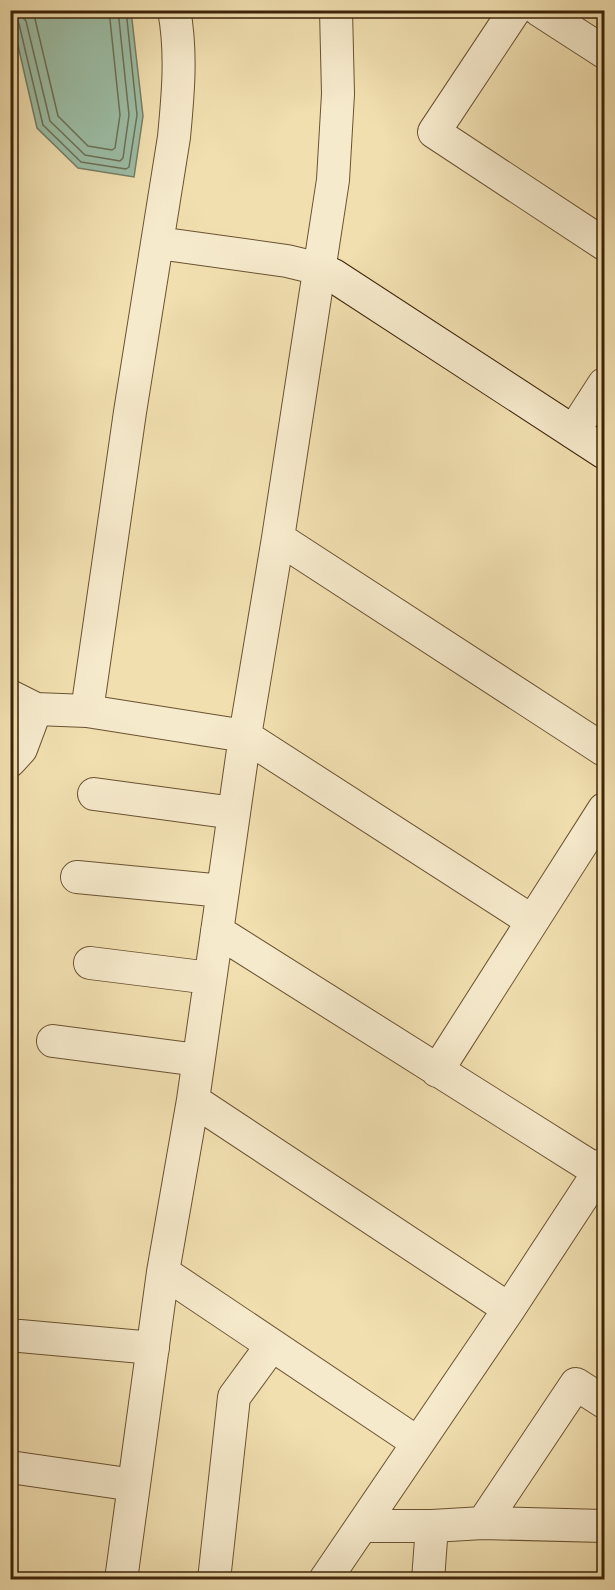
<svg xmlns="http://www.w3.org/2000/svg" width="615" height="1590" font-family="'EB Garamond',serif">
<rect width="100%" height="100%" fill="#f1dfb0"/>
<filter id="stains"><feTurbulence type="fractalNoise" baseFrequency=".00333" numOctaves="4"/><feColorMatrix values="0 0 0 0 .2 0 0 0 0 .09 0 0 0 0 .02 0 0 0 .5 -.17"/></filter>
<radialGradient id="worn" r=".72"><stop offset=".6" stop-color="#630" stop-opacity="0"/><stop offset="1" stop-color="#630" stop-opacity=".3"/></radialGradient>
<path fill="#9cbda5" stroke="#767f66" stroke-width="1.5" d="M10,11H131L143,116L134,177L78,168L37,128Z"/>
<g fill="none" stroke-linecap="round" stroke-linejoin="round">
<path stroke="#6c7056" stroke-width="1.5" d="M30,10L35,19L58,116L88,146L112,150L115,148L120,115L109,10
M10,11L19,13L26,21L50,121L85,155L120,161L123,158L129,115L118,10
M10,19H16L19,24L43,125L81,162L126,169L129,167L137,115L126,10"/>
<g stroke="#6a5231" stroke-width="34">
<path id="street" d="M174,10C182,52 178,95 174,137L130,412L87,711L245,736L532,921
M515,10L434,132L604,244
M539,10L604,52
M158,243L287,261L320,269
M573,432L604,384
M278,538L604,750
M10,696L36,709L87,711
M10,761L21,749L36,709
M94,794L234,813
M77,877L223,891
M217,931L604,1175
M90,963L210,978
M53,1041L198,1060
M437,1071L604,809
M193,1100L509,1309
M163,1272L418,1443
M20,1336L153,1348
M10,1467L134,1485
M483,1523L576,1384L604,1402
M362,1526H432L483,1523L604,1526
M121,1580L163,1272L193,1100L245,736L278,538L333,180L338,94L336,10
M214,1580L234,1397L272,1345
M325,1580L509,1309L604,1164
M428,1580L432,1526"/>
</g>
<g stroke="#3d2307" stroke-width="35">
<path id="secondary" d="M320,269L334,276L604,452"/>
</g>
<use href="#street" stroke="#f6eacc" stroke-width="32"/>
<use href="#secondary" stroke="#f6eacc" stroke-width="33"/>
</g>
<rect width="615" height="1590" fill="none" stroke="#f1dfb0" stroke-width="36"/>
<rect x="12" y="12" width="591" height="1566" fill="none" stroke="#3d2307" stroke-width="3"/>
<rect x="18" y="18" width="579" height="1554" fill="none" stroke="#3d2307" stroke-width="1.5"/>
<rect width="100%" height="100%" filter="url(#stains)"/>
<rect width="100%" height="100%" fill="url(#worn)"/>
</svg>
